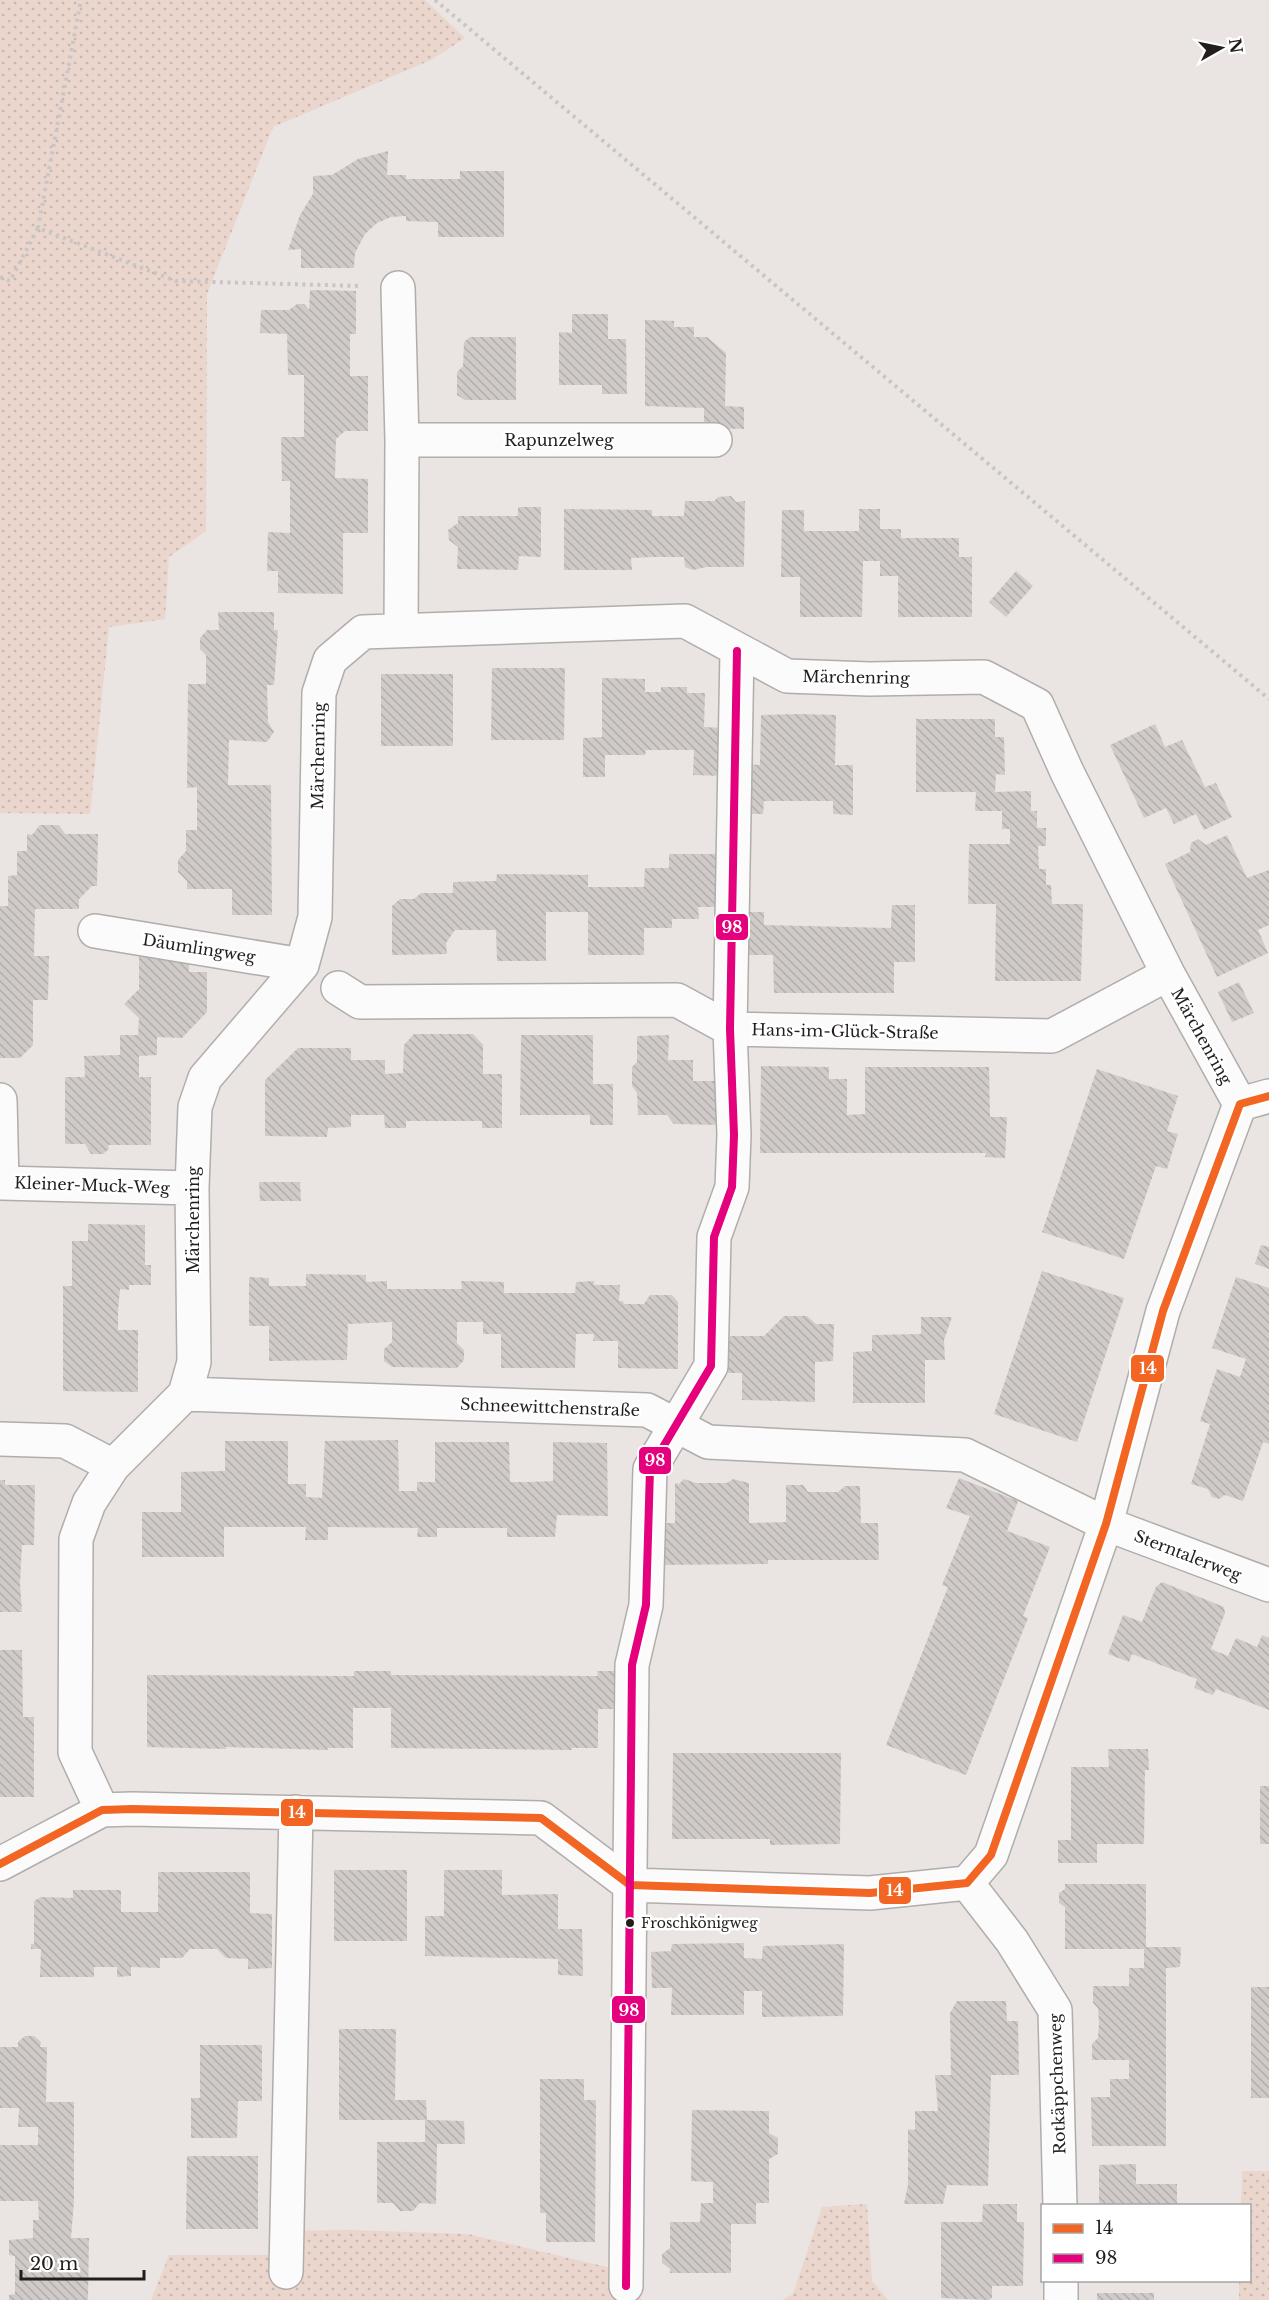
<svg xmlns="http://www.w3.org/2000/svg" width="1269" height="2300" font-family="'Libre Baskerville',serif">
<defs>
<pattern id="green-dots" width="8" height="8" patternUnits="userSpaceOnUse" patternTransform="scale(1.5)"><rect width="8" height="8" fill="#ebd6cd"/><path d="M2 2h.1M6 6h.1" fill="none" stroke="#c9b7af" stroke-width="1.8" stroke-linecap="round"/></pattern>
<pattern id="building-back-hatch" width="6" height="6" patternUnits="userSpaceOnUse" patternTransform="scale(1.5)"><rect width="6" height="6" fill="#d0cbc9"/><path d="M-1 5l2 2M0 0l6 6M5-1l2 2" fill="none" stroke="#b2aeac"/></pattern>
</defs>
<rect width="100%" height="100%" fill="#eae4e2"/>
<path fill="url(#green-dots)" d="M0,0H425L465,38L431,60L273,127L207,294L206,531L169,557L165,619L109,627L90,814L0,813Z
M1242,2171H1269V2300H1239V2281L1250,2280V2206L1241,2205Z
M867,2204L872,2281L888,2300H782L793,2294L822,2207Z
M350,2230L468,2234L615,2269L642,2300H151L169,2255H276L275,2231Z"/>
<path fill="url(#building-back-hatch)" d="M388,151L387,175H406V179H460V171H504V237H438V222L406,221V216L391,217L377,223L365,234L355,253L354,268H301V249L288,250L300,215L313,194V176L332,175L358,159Z
M310,290L356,291V334H350V376H368V431H345L336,439L335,478L368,479V533H343V594L278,593V571H267L268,532L290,533V481H282L281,437H304V375H288L287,334L260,333L261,310H289L297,304H304L309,310Z
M572,314H608V339H626L627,394H602V385H559V332L572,333Z
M645,320L674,321V327H694V337H707L726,353L725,406L744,407V429L704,428V408L645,406Z
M470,337H516V400H465L457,395V372L463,366L464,342Z
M731,496L736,502L745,501L744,567H706L693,570L685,567L684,557H652L631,558L632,570H564V509L652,510V516H684L685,501H714L718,497Z
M518,507H541V557L519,556L518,570L457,569L458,547L449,540L448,530L458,523V516H518Z
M859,509H880V529H901V538H959V557H972V617H898V576H880V561H863L862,617H800V577H781L782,510H804V531H859Z
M1016,571L1033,586L1006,617L989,602Z
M218,612H274V630H278L274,685H267L268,722L274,732L267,742L229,740L228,785H271L272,915H232V889H187V881L178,872V860L186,851V830H197V787L187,788L188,684H206V655L200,649V638L207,630H219Z
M492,668H565L564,740H491Z
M381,674H453V746H381Z
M602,678L645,679V692H661V687H687V693H705L704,727L723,728V776L693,775L694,750H646L645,755H605V777H583V738L602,737Z
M799,714L836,715L835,765H853V815L833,814V801H764L763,814H744V764L760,765L761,715Z
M916,719H995V737H1004L1005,775L996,774L995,792L1031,791V811H1037V828H1046V846H1038L1039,869H1046V885H1051L1052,904H1083L1081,981H995L996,904H968L969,844H1010V829H1002V811H975L976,792H916Z
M1155,724L1165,747L1182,740L1205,787L1216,783L1232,817L1204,830L1196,814L1174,824L1166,808L1144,818L1110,745Z
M40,825H59L65,834H98L97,886H92L79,899V909H35L34,956H49L48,1000H33V1045L20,1058H0V906H8V876L17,875V851H27V834L32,835Z
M1227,835L1247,878L1269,870V925L1258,930L1268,953L1217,977L1165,864L1190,852L1191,843L1198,839L1206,845Z
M669,854H723L722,907H698L699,919H672V928H644V955H588V912H546V961H497L496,930H455L446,943L447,954L392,955V906L400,899H414L421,893H453V882L496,881L497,874L588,875V887H644L645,868H669Z
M892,905H915V962H894V993H774L773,955H745V912H764V925L891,928Z
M139,946H189V972H207V1012L182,1038L157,1037V1055L139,1056V1077H151V1145H108L109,1149L103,1154H91L85,1144H65V1077H85L84,1056L120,1055V1035H138L139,1018L124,1004L139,989Z
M1239,982L1254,1013L1232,1022L1218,992Z
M414,1034H473L483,1045V1074H502V1128H482V1121H406V1128H385L384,1115H351V1127L328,1128L327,1137L265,1136V1080L298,1048H351V1060H385V1074L403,1073L404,1045Z
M521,1035H593V1084H613V1125H590V1115H520Z
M669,1035L668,1060H693V1081H721V1125L674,1124L667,1115H638L637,1093L632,1086V1067L637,1062V1036Z
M761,1066L829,1067V1079H847V1115L865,1114V1067H989L990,1117H1007L1005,1158L985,1157L986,1153H760Z
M1097,1069L1178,1096L1167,1131L1178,1134L1167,1169L1156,1166L1124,1259L1042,1232Z
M259,1182H300L301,1201H260Z
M88,1224L145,1225V1265H151V1285H129V1290L120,1289L118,1311V1330H138V1392L63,1391V1286H72V1241H88Z
M1261,1245L1269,1247V1269L1255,1264Z
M1042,1271L1124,1298L1077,1442L994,1414Z
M306,1274L366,1275V1282L387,1281V1289H462L461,1281L504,1282V1293H575L576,1282L594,1281V1285H620L619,1301H623L624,1304H644L650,1295H672L678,1302V1369L618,1368V1341H593L594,1334H576L575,1368H501V1334H483V1322H457V1343L464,1350V1360L457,1368L392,1367L384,1361V1349L392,1342V1322L348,1324L347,1360L269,1361V1326H249V1277L269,1278V1286H306Z
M1236,1277L1269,1288V1444L1263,1442L1243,1501L1225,1495L1219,1499L1212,1497L1208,1489L1191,1484L1210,1424L1200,1421L1217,1369L1240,1377L1246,1359L1212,1348Z
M784,1316H807L816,1324H834L833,1361L815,1362V1402L742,1400V1373H723L724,1336H764Z
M921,1317H952L944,1340L945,1360H925V1403H853V1352L872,1351V1335L921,1334Z
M398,1440L399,1491H417V1482H435V1442H509L510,1482H528L553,1481V1442L607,1443L608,1516L557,1515L555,1537H507V1528H437V1537H417L418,1528L328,1527V1540H305L306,1527H224V1557H142V1512H181V1472L225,1471V1441H288V1484H306V1497L322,1498L325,1441Z
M959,1478L1018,1501L1007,1531L1050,1547L1023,1616L1028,1618L966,1775L886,1745L948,1587L942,1585L970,1516L946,1508Z
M684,1479L696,1483H727L733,1479L749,1483V1523L786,1522V1485H803L808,1492H838L845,1486H860L861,1523H878L879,1560H768V1564L659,1565V1523H675V1483L679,1484Z
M0,1480H5V1485H35L34,1545H22L20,1584L22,1612H0Z
M1162,1582L1224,1607L1225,1613L1211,1649L1228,1656L1236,1638L1257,1647L1262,1635L1269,1638V1710L1216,1689L1213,1695L1194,1688L1197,1679L1132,1654L1129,1662L1108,1654L1123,1615L1142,1622L1156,1587Z
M0,1650H22L23,1717H34V1797H0Z
M354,1671H391V1675L598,1676L597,1671H616V1709H598V1748H571L572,1750L391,1748V1708H353V1748H327L328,1750L225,1747L226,1749L147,1747V1675L354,1676Z
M1108,1749H1148L1149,1770H1145L1144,1844H1097V1863H1058V1840H1071V1767H1109Z
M673,1753H841L840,1844L770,1845V1839H672Z
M1260,1786H1269V1844H1260Z
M334,1870H407V1941H334Z
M444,1870H502V1895L558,1894V1929H582L583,1976L558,1975V1959L425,1956V1916H444Z
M158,1872H250V1913L272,1914V1968L248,1969V1959L226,1958L217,1949H190L182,1958H160V1968L131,1967V1976L117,1977V1967H94V1977H40L41,1949H31V1944H34V1901L41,1897L73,1898V1890H121V1912H158Z
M1065,1884H1146V1947H1181L1180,1967L1166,1968V2146H1092L1091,2097H1110V2079H1129V2060H1092V2044L1098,2038L1099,2023L1098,2008L1093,2003V1986H1129V1968H1144V1949H1065V1907L1059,1903V1893L1065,1889Z
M744,1943V1958L762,1959L763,1946L844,1944L843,2016L762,2017V1991H744V2015H671L672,1988H652L651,1952L671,1951L672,1944Z
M1251,1987H1269V2098H1251Z
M957,2001H1006L1007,2021H1018L1019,2075H991L988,2186L947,2185L943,2204H904L908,2185V2129L915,2130V2111H938L935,2075H951L950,2013Z
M339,2029H396L395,2100H426L427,2120L464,2121L465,2144H437L436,2204L420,2203L413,2211H400L393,2203H377V2142H425V2120H339Z
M25,2036H34L41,2042L40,2047H47L46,2102H74V2201L71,2238H89L88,2300H9V2295L15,2294V2256L9,2255V2240L33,2238V2220H39L38,2201H0V2145H38V2127H18L19,2108H0V2047H18V2042Z
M200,2045H262V2101H238L237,2138H191V2098H200Z
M540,2079H584V2100H596L595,2242H546V2213H540Z
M692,2110L769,2111V2133L778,2138V2154L769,2159V2203H756V2224H731V2273H670V2269L662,2263V2254L670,2248V2222H700L701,2203H713V2182L691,2181Z
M187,2156H258V2229H186Z
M1136,2164V2184H1177V2205H1099V2165Z
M983,2204H1017V2222H1024L1023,2286H992V2298L989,2300L941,2298V2222H982Z
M1097,2293H1154V2300H1097Z"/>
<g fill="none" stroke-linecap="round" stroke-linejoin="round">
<g stroke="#b1adab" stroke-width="36">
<path id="minor" d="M398,288L402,440L401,629
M402,440H715
M95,931L302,965
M338,988L360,1002L677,1000L730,1029L1052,1036L1168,974
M0,1100L2,1183L192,1188
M185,1394L647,1410L708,1442L965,1455L1106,1524L1269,1585
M0,1439L65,1441L113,1466
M102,1810L75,1752L76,1539L89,1503L113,1466L185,1394L194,1362L192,1188L195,1107L205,1078L302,965L315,917L319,693L330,660L363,632L685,621L787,676L869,679L984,677L1037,705L1067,772L1168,974L1240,1104
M0,1864L102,1810L132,1809L541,1818L630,1885L870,1893L967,1883L991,1855L1106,1524L1163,1311L1240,1104L1269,1096
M967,1883L1012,1941L1055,2010L1060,2206
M286,2272L296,1812
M1061,2280V2300
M626,2286L632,1665L646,1605L650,1469L711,1366L714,1237L732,1187L734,1135L730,1029L737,651"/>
</g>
<path stroke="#c8c6c5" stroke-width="4" stroke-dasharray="3 4.5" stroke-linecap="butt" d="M435,0L1269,699
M38,228L81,0
M0,277L10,281L38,228L176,281L361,286"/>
<use href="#minor" stroke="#fcfbfb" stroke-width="33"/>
<g stroke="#fff" stroke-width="12">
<path id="bus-1" d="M0,1864L102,1810L132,1809L541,1818L630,1885L870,1893L967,1883L991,1855L1106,1524L1163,1311L1240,1104L1269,1096"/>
</g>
<g stroke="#fff" stroke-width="12">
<path id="bus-2" d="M626,2286L632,1665L646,1605L650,1469L711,1366L714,1237L732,1187L734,1135L730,1029L737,651"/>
</g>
<use href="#bus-1" stroke="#f26522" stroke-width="8"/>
<use href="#bus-2" stroke="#e5007d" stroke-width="8"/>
</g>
<circle fill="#221e1c" stroke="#fff" stroke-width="2" cx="630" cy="1923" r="5"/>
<g text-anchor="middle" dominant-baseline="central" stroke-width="5" stroke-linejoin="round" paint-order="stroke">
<g font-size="14" fill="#221e1c" stroke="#fff" text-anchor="start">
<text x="641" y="1923">Froschkönigweg</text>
</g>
<g font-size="16" fill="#221e1c" stroke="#fff">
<text x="559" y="440">Rapunzelweg</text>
<text transform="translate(856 677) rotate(1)">Märchenring</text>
<text transform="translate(318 756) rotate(-89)">Märchenring</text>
<text transform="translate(199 948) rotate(9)">Däumlingweg</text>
<text transform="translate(845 1031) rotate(1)">Hans-im-Glück-Straße</text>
<text transform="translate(1202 1036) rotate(61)">Märchenring</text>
<text transform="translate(92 1185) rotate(2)">Kleiner-Muck-Weg</text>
<text transform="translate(193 1220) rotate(-90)">Märchenring</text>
<text transform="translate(550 1407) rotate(2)">Schneewittchenstraße</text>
<text transform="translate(1188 1555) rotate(21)">Sterntalerweg</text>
<text transform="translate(1057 2084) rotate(-92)">Rotkäppchenweg</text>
</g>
</g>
<g stroke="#fff" stroke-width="2">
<rect x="715" y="913" width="34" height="28" rx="6" fill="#e5007d"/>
<rect x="1130" y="1354" width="35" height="29" rx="6" fill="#f26522"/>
<rect x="638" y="1446" width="34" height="29" rx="6" fill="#e5007d"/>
<rect x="280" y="1798" width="34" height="29" rx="6" fill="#f26522"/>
<rect x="878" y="1876" width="34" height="29" rx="6" fill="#f26522"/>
<rect x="611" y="1995" width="35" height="29" rx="6" fill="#e5007d"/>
</g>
<g font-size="16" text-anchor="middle" font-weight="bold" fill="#fff">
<text x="732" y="933">98</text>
<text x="1148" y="1374">14</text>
<text x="655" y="1466">98</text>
<text x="297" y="1818">14</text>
<text x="895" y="1896">14</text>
<text x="629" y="2016">98</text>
</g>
<rect x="1041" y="2204" width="210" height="78" fill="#ffffff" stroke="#a7a5a4" stroke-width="1.5"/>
<rect x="1053" y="2224" width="30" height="9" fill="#f26522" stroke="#a7a5a4" stroke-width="1.5"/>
<text x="1095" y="2234" font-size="18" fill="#221e1c">14</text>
<rect x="1053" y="2254" width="30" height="9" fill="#e5007d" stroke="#a7a5a4" stroke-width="1.5"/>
<text x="1095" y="2264" font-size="18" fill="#221e1c">98</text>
<g transform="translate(1221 48) rotate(81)" stroke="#ffffff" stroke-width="4.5" paint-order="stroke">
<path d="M0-4.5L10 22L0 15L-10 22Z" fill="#221e1c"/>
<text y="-9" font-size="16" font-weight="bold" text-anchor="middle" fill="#221e1c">N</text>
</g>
<path d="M21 2270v9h123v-9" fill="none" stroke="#221e1c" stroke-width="3"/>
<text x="30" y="2270" font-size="18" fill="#221e1c" stroke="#ffffff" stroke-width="4.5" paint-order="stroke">20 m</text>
</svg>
